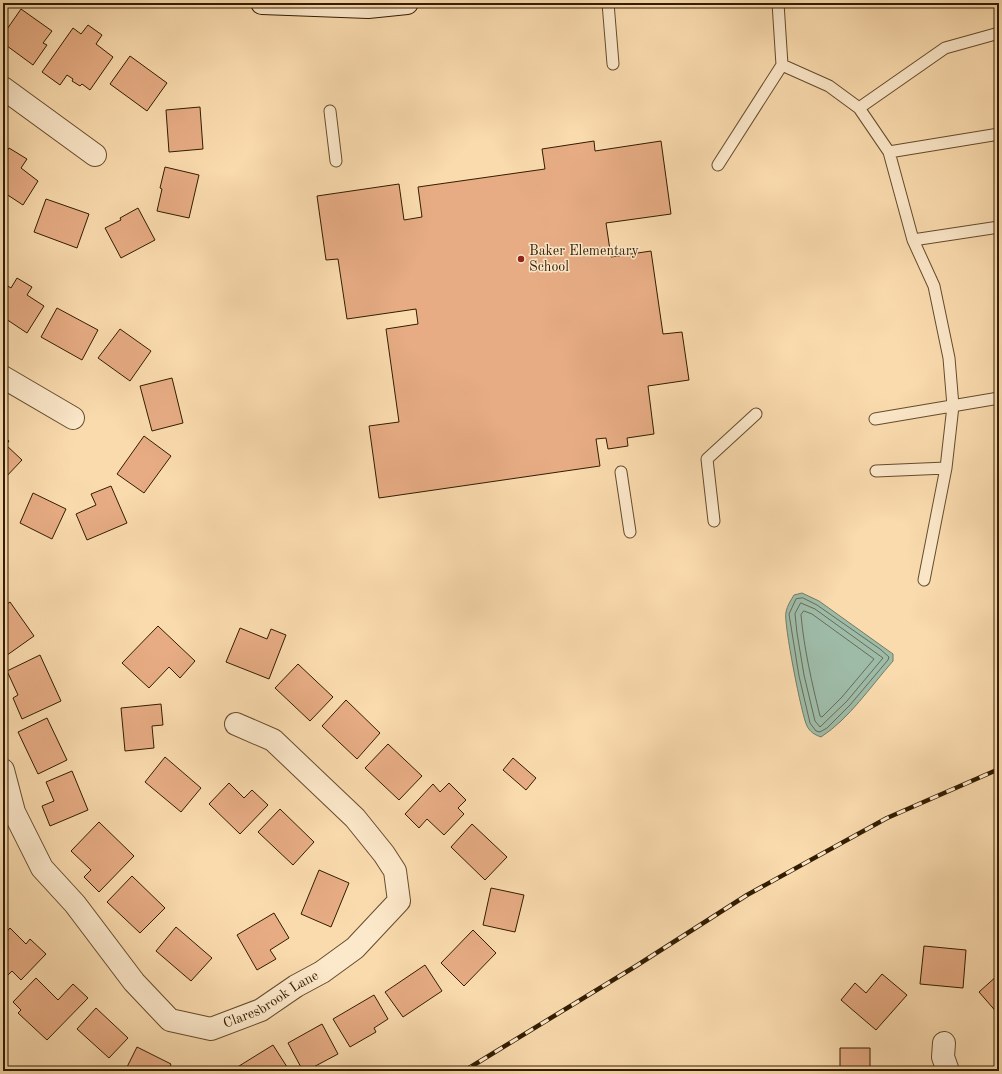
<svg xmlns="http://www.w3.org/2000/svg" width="1002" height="1074" font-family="'Old Standard TT',serif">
<rect width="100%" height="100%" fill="#fadbae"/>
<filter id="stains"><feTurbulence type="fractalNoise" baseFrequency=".005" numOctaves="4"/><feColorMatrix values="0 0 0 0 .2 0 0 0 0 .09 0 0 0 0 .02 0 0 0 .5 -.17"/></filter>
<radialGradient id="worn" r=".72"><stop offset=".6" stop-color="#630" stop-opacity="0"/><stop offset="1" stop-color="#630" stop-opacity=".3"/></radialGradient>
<path fill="#9ebba8" stroke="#737c65" d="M802,593L819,601L893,654V661C871,686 849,719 821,737C815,735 810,732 807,726C802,717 783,621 786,612C787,606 791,600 794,595Z"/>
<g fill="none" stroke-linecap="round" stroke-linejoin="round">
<path stroke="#686c54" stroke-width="1" d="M803,598L817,605L880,649L889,657L888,660L850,705L827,728L820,732L816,731L810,723L799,676L789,614L796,599Z
M801,603L815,609L883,658L847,701L820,727L815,721L804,675L797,633L795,614Z
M804,611L812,614L874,659L842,697L822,717L820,716C812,683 804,649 801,615Z"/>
</g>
<path fill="#e7ac84" stroke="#321d00" d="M21,9L52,31L43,43L47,45L33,65L3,43V35Z
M88,25L102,35L96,44L113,57L90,90L82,84L80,86L72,81L73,79L67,75L60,85L42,72L73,28L81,34Z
M130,56L167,83L147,111L110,84Z
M200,107L203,149L169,152L166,110Z
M594,141L595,151L661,141L671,214L606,223L611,257L651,251L663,334L682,332L689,380L648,386L654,434L627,438L628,446L608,449L606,438L596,439L600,466L379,498L369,426L399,422L386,329L418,324L416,309L347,319L338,259L326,260L317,196L399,184L404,220L422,217L418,187L545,169L542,149Z
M9,148L27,159L21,168L38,181L23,205L3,192V157Z
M165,167L199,175L189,218L157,211L162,189L160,188Z
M46,199L89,214L77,248L34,232Z
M138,208L155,240L121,258L105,228L121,220L120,218Z
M17,278L32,287L27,295L44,306L27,333L3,317V283L11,288Z
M57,308L98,330L82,360L41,337Z
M120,329L151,351L130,381L98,358Z
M172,378L183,423L152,431L140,386Z
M3,436L9,441L6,445L22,460L3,480Z
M144,436L171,456L144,493L117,474Z
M111,486L127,523L87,540L76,514L96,505L91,494Z
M33,493L66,509L52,539L20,523Z
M10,602L34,636L3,658V607Z
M158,626L195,661L180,678L169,667L149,688L122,663Z
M240,628L267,639L271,629L286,635L269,679L226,662Z
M40,655L61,701L22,719L13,698L18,695L7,671Z
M298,664L333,697L310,721L275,688Z
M346,700L380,733L357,759L322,726Z
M161,704L163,725L152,726L154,748L125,751L121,708Z
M47,718L67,760L38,774L18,732Z
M388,744L422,776L399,800L365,768Z
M165,757L201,788L181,812L145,782Z
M513,758L536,778L526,790L503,770Z
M72,771L88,810L50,826L42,806L54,801L46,782Z
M229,783L244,798L252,790L268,805L240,834L209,804Z
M449,783L466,800L458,808L464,814L444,835L427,819L419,828L405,814L433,784L440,792Z
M280,809L314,842L293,865L258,832Z
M99,822L134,856L99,892L84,877L91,870L71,851Z
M472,824L507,857L485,880L451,847Z
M319,870L349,883L331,927L301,914Z
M132,876L165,908L140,933L107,902Z
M491,888L524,895L515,932L483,925Z
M274,913L289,938L270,950L276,959L257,970L237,935Z
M176,927L212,958L191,981L156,951Z
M10,928L26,944L30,939L46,954L21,980L12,971L6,977L3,975V936Z
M473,930L496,953L464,986L441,963Z
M924,946L966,950L963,988L920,984Z
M425,965L442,991L403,1017L385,992Z
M882,974L907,995L876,1030L841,1000L855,983L866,993Z
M999,974V1015L979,992Z
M36,978L58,1000L73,984L88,998L47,1040L18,1013L21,1010L13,1002Z
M374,995L388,1019L374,1028L376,1032L350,1047L333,1019Z
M96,1008L128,1038L109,1058L77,1029Z
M322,1024L338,1054L306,1071H303L288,1043Z
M273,1045L289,1070L287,1071H231Z
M137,1047L171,1064L168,1071H125Z
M840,1048H870V1071H840Z"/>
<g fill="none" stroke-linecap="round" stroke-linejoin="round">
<g stroke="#644c2c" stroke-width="13">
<path id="lane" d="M608,3L613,64
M782,65L829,86L859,108L889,152L913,240L934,286L949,358L953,406L946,468L924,580
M859,108L945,48L999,33
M330,111L336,161
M889,152L999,134
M718,165L782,65L778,3
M913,240L999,227
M875,419L999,398
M876,471L946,468
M621,472L630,532
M714,521L707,459L756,414"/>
</g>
<g stroke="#644c2c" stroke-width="24">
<g id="street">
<path d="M3,88L95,155"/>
<path d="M3,377L73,418"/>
<path id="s1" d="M3,770L14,812L42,868L75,904L134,982L170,1020L211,1029L261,1010L296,986L322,972L355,948L399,901L395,871L384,854L355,818L273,740L236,724"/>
<path d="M944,1043L943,1057L948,1071"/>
</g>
</g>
<g stroke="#321d00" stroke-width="24">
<path id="secondary" d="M262,3L368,7L407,3"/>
</g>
<use href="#lane" stroke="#fce8ca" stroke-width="11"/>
<use href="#street" stroke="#fce8ca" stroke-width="22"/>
<use href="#secondary" stroke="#fce8ca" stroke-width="22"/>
<g stroke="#321d00" stroke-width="4.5">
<path id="rail" d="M464,1071L636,966L747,895L887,818L999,769"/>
</g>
<use href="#rail" stroke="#fce8ca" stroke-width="3" stroke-dasharray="9" stroke-linecap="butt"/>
</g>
<circle fill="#8f2418" stroke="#fce8ca" stroke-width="1.5" cx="521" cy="259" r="4"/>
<g text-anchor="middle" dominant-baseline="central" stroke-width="3" stroke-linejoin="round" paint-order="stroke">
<g font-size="14" fill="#321d00" stroke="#fce8ca" text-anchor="start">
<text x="529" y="251">Baker Elementary<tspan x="529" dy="16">School</tspan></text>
</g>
<g font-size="14" fill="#321d00" stroke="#fce8ca">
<text stroke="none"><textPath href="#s1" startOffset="414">Claresbrook Lane</textPath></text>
</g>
</g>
<rect width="1002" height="1074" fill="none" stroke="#fadbae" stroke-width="16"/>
<rect x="4" y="4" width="994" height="1066" fill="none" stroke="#321d00" stroke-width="2"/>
<rect x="8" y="8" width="986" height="1058" fill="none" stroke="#321d00"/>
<rect width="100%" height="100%" filter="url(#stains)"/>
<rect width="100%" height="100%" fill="url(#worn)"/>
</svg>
